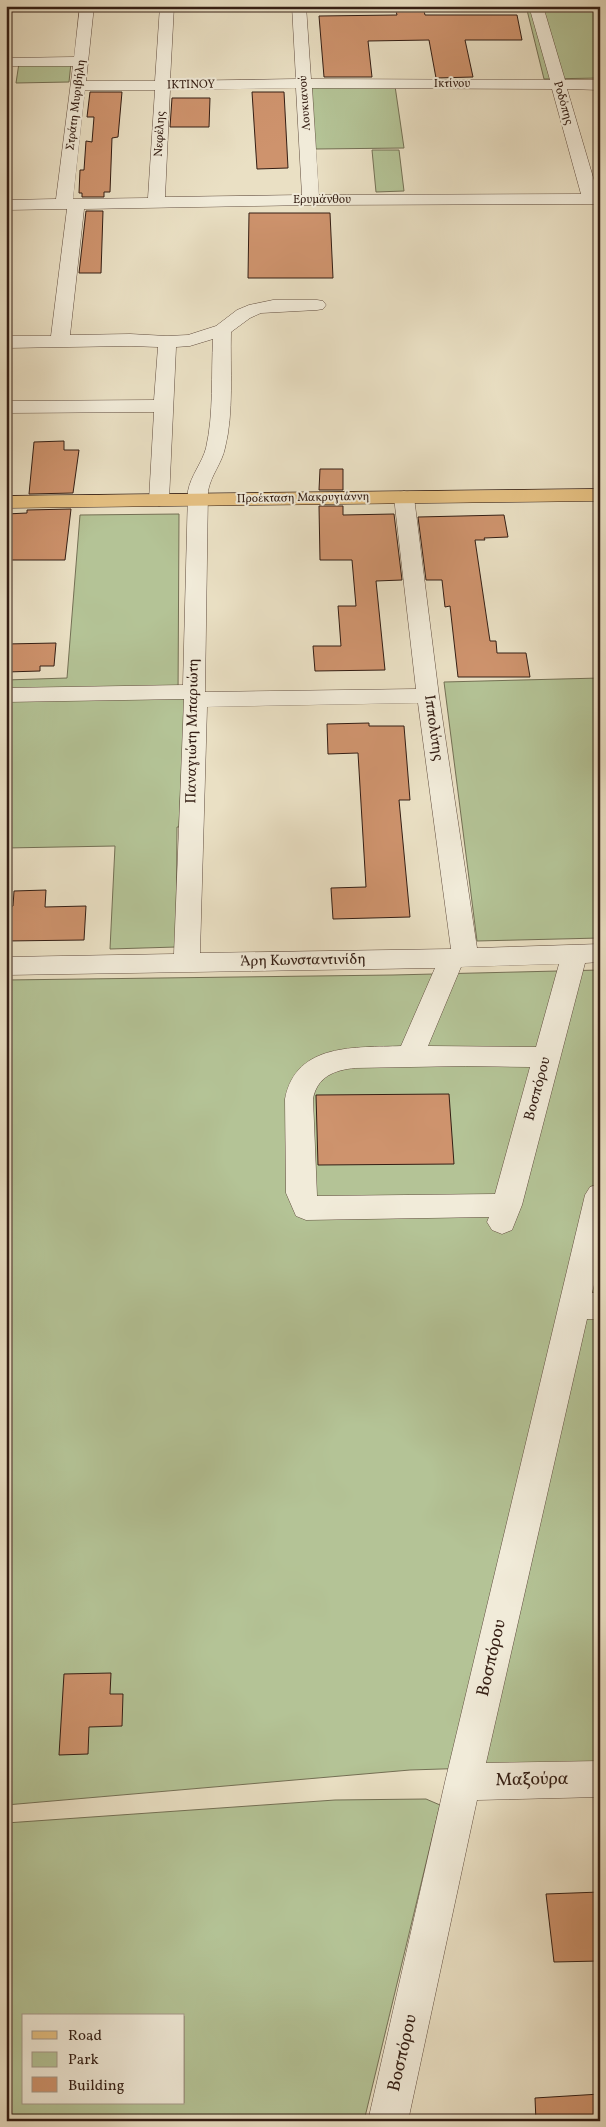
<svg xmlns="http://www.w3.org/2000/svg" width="606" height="2127" font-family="Vollkorn,serif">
<rect width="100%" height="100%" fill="#eae0c4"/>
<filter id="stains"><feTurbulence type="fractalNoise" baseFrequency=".004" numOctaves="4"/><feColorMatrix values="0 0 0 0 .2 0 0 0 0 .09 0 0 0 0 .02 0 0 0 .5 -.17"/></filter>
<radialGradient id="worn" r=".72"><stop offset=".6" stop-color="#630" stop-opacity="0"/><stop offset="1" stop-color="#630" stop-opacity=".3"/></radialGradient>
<path fill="#b4c396" stroke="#747055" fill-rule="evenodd" d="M526,6H600V78L544,79Z
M19,63H71L69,82L16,83Z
M312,86H395L404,148L316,149Z
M372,150H399L404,191L376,192Z
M179,514L178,698H185L179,827H177L176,947L110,949L115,846L6,848V680L67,678L80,515Z
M600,678V938L477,941L444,682Z
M600,970V1764L410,1770L6,1805V980L393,975Z
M426,1799L440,1805L364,2121H6V1823L335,1800ZM24,2016H184V2103H24Z"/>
<path fill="#ce936d" stroke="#341e14" d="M396,11H424L425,15H517L522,40H465L473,77L436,78L429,40L368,41L372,77H324L319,16L397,15Z
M90,92H122L118,137L112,138L110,192H104V197H82V193H79L80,170H84L86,141L92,142L94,117H87Z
M252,92H284L288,168L257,169Z
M172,98H210L209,127H170Z
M86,211H103L101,273H79Z
M249,213H330L333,278H248Z
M64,441V450H79L73,493L29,494L34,442Z
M320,469H343V490H319Z
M319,506H343V515L394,514L402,580L376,581L385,670L315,671L313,646H341L338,606H356L352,560H320Z
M71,509L65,560H6V514L27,513V510Z
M504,515L508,537L484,538L485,540H475L490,641H496L497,653H526L530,677H458L450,606L445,607L442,580H426L418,517Z
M56,643L54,666H40V671L6,672V644Z
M369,723V726H404L410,800H399L410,917L333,919L331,888L366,887L358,753L328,754L327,724Z
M46,890L45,907L86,906L84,940L6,941V907L13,906L14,891Z
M449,1094L454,1164L318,1165L316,1095Z
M111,1673L110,1694H123L122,1726L89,1727L88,1754L59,1755L64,1674Z
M600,1892V1961L554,1962L546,1894Z
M600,2094V2121H536L535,2098Z"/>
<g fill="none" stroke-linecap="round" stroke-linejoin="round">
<g stroke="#624e40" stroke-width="1">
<path id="minor" d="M80,6H94L86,81H155L160,6H174L170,81L296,79L292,6H306L311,79L550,80L529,6H543L565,80H600V90L567,89L598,194H600V204L311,205L84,209L70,335L130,334L167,336L188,335L216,326L237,310L249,305L273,300H317L323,301L326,305L323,309L317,310L261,313L250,318L231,332C230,369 234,413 225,448C222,463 211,475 208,491L205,692L416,689L394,497L397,493L404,491L411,493L414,497L439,696L477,948L600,944V962L585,963L522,1205L512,1230L502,1234L492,1230L487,1222L489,1217L306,1220L296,1216L286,1193L285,1099C296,1042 356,1048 401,1046L435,968L6,975V957L174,954L184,699L6,702V688L183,685L188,491C191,475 202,463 206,448C214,413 211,374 213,339L190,346L176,347L169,500L166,504L159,506L152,504L149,500L154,412L6,413V401L154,400L158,347L130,346L6,348V336H51L67,209L6,210V200L56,199L73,66H6V58L74,57ZM296,88L302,195L165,197L170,90ZM312,88L552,89L581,194L319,195ZM85,90H155L148,198L73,199ZM418,703L451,949L200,953L207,707ZM559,964L536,1047L428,1046L461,967ZM466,1066L530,1067L495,1194L317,1196L313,1099C317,1077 334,1070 355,1068Z
M600,1184V1260L592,1293H600V1319H587L486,1763L600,1761V1797L477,1800L408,2121H368L445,1782L585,1195L590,1187Z"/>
</g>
<g stroke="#341e14" stroke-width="1">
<path id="major" d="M600,489V501L6,508V496Z"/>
</g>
<use href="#minor" fill="#f1ebd9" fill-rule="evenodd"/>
<use href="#major" fill="#e5c082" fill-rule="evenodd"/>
</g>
<g text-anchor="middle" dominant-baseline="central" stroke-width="4" stroke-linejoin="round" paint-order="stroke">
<g font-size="12" fill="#341e14" stroke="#f1ebd9">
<text x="452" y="84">Ικτίνου</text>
<text transform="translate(191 85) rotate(-1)">ΙΚΤΙΝΟΥ</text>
<text transform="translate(305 103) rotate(-94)">Λουκιανού</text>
<text transform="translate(563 103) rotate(74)">Ροδόπης</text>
<text transform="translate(76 105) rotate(-83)">Στράτη Μυριβήλη</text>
<text transform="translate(160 134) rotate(-87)">Νεφέλης</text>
<text x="322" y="200">Ερυμάνθου</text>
<text transform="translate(303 498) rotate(-1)">Προέκταση Μακρυγιάννη</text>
</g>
<g font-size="15" fill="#341e14" stroke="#f1ebd9">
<text transform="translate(433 728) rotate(82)">Ιππολύτης</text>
<text transform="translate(193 731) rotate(-89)">Παναγιώτη Μπαριώτη</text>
<text transform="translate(303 961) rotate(-1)">Άρη Κωνσταντινίδη</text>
<text transform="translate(538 1089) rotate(-75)">Βοσπόρου</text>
</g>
<g font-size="18" fill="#341e14" stroke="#f1ebd9">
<text transform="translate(492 1658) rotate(-77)">Βοσπόρου</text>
<text transform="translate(532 1780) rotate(-1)">Μαξούρα</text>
<text transform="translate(403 2053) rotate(-77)">Βοσπόρου</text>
</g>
</g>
<rect width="606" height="2127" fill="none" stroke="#eae0c4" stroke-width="25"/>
<rect x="8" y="8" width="591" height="2112" fill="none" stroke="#341e14" stroke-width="2.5"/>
<rect x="12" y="12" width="581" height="2102" fill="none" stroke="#341e14"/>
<rect x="22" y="2014" width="162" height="90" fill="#f1ebd9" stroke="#a5998a"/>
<rect x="32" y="2031" width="25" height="8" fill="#e5c082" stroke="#a5998a"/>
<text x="68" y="2040" font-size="15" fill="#341e14">Road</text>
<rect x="32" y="2052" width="25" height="15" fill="#b4c396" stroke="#a5998a"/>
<text x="68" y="2064" font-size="15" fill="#341e14">Park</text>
<rect x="32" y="2077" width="25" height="15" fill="#ce936d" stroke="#a5998a"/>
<text x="68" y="2090" font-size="15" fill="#341e14">Building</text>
<rect width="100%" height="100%" filter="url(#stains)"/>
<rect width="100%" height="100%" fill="url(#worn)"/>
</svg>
